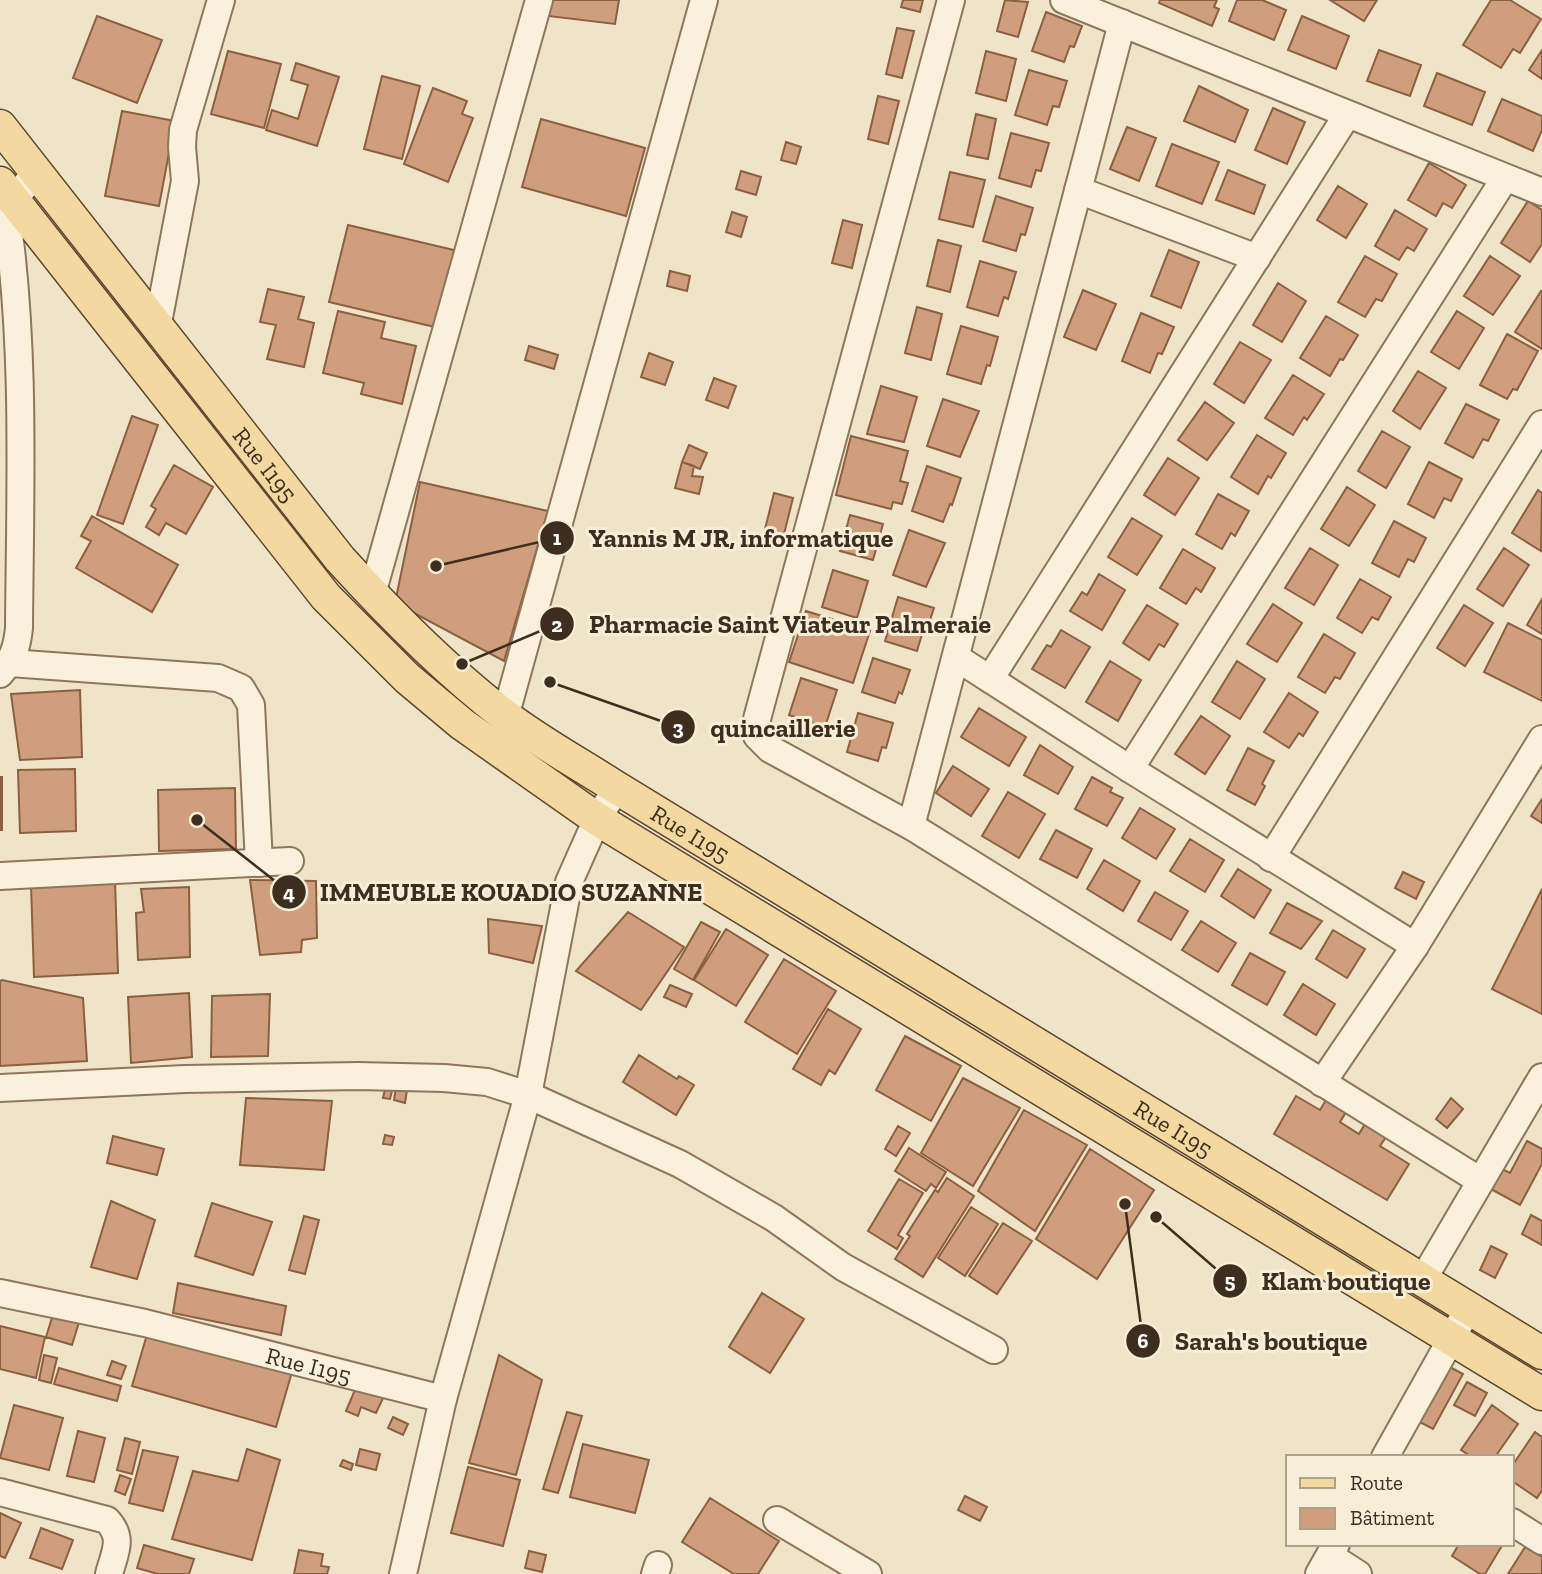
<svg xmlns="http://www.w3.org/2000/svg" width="1542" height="1574" font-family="'Zilla Slab',serif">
<rect width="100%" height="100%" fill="#f0e4c8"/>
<path fill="#cf9f7d" stroke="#8d5f41" stroke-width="2" d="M552,0H619L615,24L548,16Z
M903,0H923L920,12L901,7Z
M1005,0L1028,2L1018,37L997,31Z
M1160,0H1217L1214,7L1219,9L1212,26L1159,3Z
M1237,0H1262L1286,10L1274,40L1229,21Z
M1330,0H1377L1364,21Z
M1491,0H1510L1541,19L1520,53L1513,49L1501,68L1463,45Z
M1046,12L1082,26L1074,47L1070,46L1064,62L1032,51Z
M97,16L162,40L137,103L73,78Z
M1302,16L1349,36L1336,69L1288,50Z
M897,28L914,31L902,78L886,74Z
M1379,50L1421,65L1410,96L1367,81Z
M1542,50V79L1529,70Z
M228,51L281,64L264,128L211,114Z
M986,51L1016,59L1006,101L976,93Z
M296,63L339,77L317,146L266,130L272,110L298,119L308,85L291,80Z
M1029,70L1067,81L1059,107L1053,106L1047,125L1015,115Z
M1437,73L1485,92L1472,125L1424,106Z
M382,76L420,86L402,159L364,149Z
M1199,86L1248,110L1235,142L1184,121Z
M433,88L467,101L462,114L473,118L448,182L404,164Z
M878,96L899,101L888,144L868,139Z
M1502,99L1542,116V130L1533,151L1488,131Z
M1273,108L1305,122L1287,164L1255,150Z
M122,111L175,121L159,206L105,196Z
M976,114L996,119L988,159L967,155Z
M541,119L645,148L626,216L522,187Z
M1127,127L1156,138L1139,181L1110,169Z
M1011,133L1049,143L1041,171L1036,170L1031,187L999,178Z
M786,142L801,147L796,164L781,160Z
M1172,144L1219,162L1202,204L1156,186Z
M1429,163L1466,185L1452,208L1443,203L1436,216L1408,200Z
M1228,170L1265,185L1254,214L1216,200Z
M741,171L761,177L756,195L736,189Z
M950,172L985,180L973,227L939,219Z
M1338,186L1367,204L1346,238L1317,220Z
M996,196L1033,208L1025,235L1021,234L1016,251L983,241Z
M1528,201L1542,210V244L1530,262L1501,243Z
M1395,210L1427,229L1414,251L1407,247L1399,260L1375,246Z
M732,212L747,217L741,237L726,232Z
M843,220L862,225L852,268L832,263Z
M348,225L458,251L439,328L329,302Z
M938,240L961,246L950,292L927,286Z
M1169,250L1199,262L1181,308L1151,296Z
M1365,256L1397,274L1382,301L1376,299L1365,317L1338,302Z
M1490,256L1520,276L1493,315L1464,296Z
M980,261L1016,272L1008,299L1004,297L998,316L967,307Z
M670,271L690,276L687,291L667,286Z
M1278,283L1306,301L1282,342L1253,325Z
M268,289L304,297L298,319L314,323L304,367L267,359L276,325L260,322Z
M1083,290L1116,304L1096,350L1064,337Z
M1541,291L1542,292V349L1515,332Z
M917,307L942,314L931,360L905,353Z
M338,311L385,322L381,338L416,346L402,404L361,394L364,383L323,373Z
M1457,311L1484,328L1459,369L1431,352Z
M1141,313L1174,327L1162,354L1158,353L1150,373L1122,361Z
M1326,316L1358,335L1343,360L1340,359L1330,376L1300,358Z
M961,326L998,337L990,366L987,365L981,384L947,374Z
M1507,334L1538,351L1517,390L1513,389L1507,399L1480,385Z
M1240,342L1271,360L1244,403L1214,384Z
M529,346L558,355L554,369L525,360Z
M649,353L673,362L665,385L641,377Z
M1418,371L1446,388L1420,429L1393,411Z
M1293,375L1324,394L1307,420L1304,417L1293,435L1265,418Z
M714,378L736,386L728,408L706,400Z
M881,386L917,397L904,442L867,434Z
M943,399L979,411L960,457L927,446Z
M1205,402L1234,423L1207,460L1178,440Z
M1466,404L1499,420L1488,441L1483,439L1473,458L1445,443Z
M132,416L158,425L123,524L97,515Z
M1382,431L1410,447L1386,488L1358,471Z
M1257,435L1286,453L1271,478L1268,476L1258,494L1231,477Z
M851,436L908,451L900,481L908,483L902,504L893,502L891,509L836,495Z
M689,445L707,453L700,469L682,462Z
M1168,458L1199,478L1175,515L1144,495Z
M682,462L694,466L692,476L703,477L699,494L675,488Z
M1429,462L1462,479L1451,501L1444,498L1434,518L1408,504Z
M174,465L213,487L186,534L166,523L159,535L146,527L156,509L151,506Z
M927,466L961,478L952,505L950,504L943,522L912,511Z
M420,482L548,511L504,661L395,603Z
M1347,487L1375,505L1349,546L1321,529Z
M1538,490L1542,493L1541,551L1512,533Z
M774,493L793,498L782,542L763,537Z
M1218,494L1249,511L1235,536L1231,533L1222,549L1196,534Z
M850,515L883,524L873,560L840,551Z
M92,516L178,565L152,612L76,568L91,541L81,536Z
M1132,518L1162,536L1137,575L1108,557Z
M1394,521L1426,538L1414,562L1408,559L1399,577L1372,563Z
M909,530L945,543L926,587L893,575Z
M1310,548L1338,565L1314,605L1285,588Z
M1504,548L1529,565L1503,606L1477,589Z
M1183,549L1215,568L1201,592L1196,588L1186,604L1160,588Z
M833,570L868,581L857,618L822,607Z
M1099,574L1125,590L1102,630L1070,611L1082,592L1087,595Z
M1360,579L1391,597L1378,620L1372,617L1362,633L1337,618Z
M898,597L934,608L926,632L923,631L917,651L885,641Z
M1542,599V634L1527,625Z
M1273,604L1302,623L1277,662L1247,644Z
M1147,605L1178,624L1164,647L1159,644L1149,660L1123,643Z
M1464,605L1493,623L1465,666L1437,648Z
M806,611L870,631L853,683L789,662Z
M1508,623L1542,640V701L1484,672Z
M1061,630L1090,647L1065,688L1032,669L1047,645L1051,647Z
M1324,634L1355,653L1340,679L1335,677L1325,693L1298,677Z
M873,658L910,670L902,694L899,692L895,703L862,692Z
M1110,661L1141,680L1118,721L1086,702Z
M1237,661L1265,679L1240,719L1212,702Z
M801,678L837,690L825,727L789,715Z
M80,690L82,757L20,760L11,694Z
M1289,693L1318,712L1303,736L1299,733L1289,748L1264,732Z
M979,708L1026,737L1009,766L961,737Z
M858,713L893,723L886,748L882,747L878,761L847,752Z
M1201,716L1230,736L1205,774L1175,754Z
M1040,745L1073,767L1058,794L1024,775Z
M1248,748L1274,761L1262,784L1265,786L1255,805L1227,790Z
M953,766L989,789L971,816L936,793Z
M75,769L76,831L20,833L18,770Z
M0,777H2V830H0Z
M1092,777L1112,788L1110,792L1123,798L1107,826L1075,809Z
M235,788L236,849L159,851L158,790Z
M1008,792L1045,814L1019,858L982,836Z
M1542,799V823L1531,816Z
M1140,808L1175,829L1156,859L1122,838Z
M1056,830L1092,849L1077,878L1040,859Z
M1190,839L1224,860L1205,892L1170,871Z
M1104,860L1140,881L1123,911L1087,889Z
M1238,869L1271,890L1254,918L1221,896Z
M1403,872L1424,882L1416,899L1395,888Z
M250,880L316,881L317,938L302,940L301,952L260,955Z
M115,881L118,973L34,977L31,885Z
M189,887L190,957L138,960L136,913L144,912L141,889Z
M1542,889V1014L1492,989Z
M1155,892L1188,911L1171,940L1138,921Z
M1287,903L1322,921L1301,949L1270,933Z
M628,912L684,947L641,1010L576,971Z
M488,919L542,926L533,963L489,953Z
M1201,921L1236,943L1218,972L1182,950Z
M701,922L720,932L693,980L674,969Z
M726,929L768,955L736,1006L694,980Z
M1333,930L1365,949L1347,978L1316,959Z
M1250,953L1285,972L1267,1005L1232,985Z
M784,959L836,991L797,1054L745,1022Z
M2,980L83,998L87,1061L0,1066V981Z
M1303,984L1335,1004L1316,1035L1284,1015Z
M670,985L692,994L686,1007L664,997Z
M189,993L192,1057L131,1063L128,997Z
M270,994L268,1056L211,1057L212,996Z
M828,1009L861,1029L835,1074L829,1070L821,1085L793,1069Z
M905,1036L961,1066L931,1121L876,1090Z
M639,1055L677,1079L679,1076L694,1085L676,1115L623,1082Z
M963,1078L1020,1108L973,1186L921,1153Z
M387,1081L394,1083L390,1099L383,1098Z
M396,1087L407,1090L405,1103L394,1100Z
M1296,1096L1320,1110L1326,1100L1346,1112L1340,1122L1359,1134L1365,1124L1386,1137L1380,1146L1409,1164L1387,1200L1274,1134Z
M246,1098L332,1101L324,1170L240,1165Z
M1451,1098L1463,1109L1447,1128L1436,1119Z
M1024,1110L1087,1145L1035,1231L978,1191Z
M898,1126L910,1133L896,1156L885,1149Z
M385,1135L394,1137L392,1145L383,1144Z
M113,1136L164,1149L157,1175L107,1163Z
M1527,1141L1542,1149V1164L1520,1205L1489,1188L1500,1168L1510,1173Z
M909,1148L946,1172L936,1188L931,1184L926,1191L895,1171Z
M1090,1149L1154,1190L1097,1279L1036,1239Z
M947,1178L974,1196L923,1277L895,1259L910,1236L907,1234L935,1190L938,1192Z
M899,1179L923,1193L898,1235L903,1238L897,1249L868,1231Z
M111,1201L155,1220L137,1279L91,1267Z
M212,1203L272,1222L253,1275L195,1256Z
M971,1207L998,1224L965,1276L938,1258Z
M1531,1215L1542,1221V1245L1522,1234Z
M304,1216L319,1220L305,1274L289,1270Z
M1003,1223L1032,1241L997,1294L969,1276Z
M1491,1246L1507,1254L1495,1278L1480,1270Z
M178,1283L286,1306L281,1335L173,1313Z
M762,1293L804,1319L770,1373L729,1347Z
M55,1308L81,1316L72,1345L46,1337Z
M0,1326L45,1337L36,1378L0,1369Z
M148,1331L292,1372L276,1427L132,1386Z
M44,1355L57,1358L51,1383L39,1380Z
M499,1355L542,1380L516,1475L469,1463Z
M112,1361L126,1366L121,1379L107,1375Z
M1444,1364L1463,1374L1433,1429L1414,1419Z
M59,1368L121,1386L117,1401L54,1384Z
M1467,1382L1487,1393L1475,1416L1454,1405Z
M357,1385L384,1396L376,1413L361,1407L358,1416L346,1411Z
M14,1405L63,1418L49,1470L0,1458Z
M1492,1405L1518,1424L1495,1457H1472L1461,1450Z
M567,1412L582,1416L558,1493L543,1489Z
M393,1417L408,1424L403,1435L388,1428Z
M78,1431L105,1438L94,1482L67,1476Z
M1535,1432L1542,1437V1490L1537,1498L1512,1481V1466Z
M125,1438L140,1442L132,1474L117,1470Z
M583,1444L649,1460L635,1513L570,1497Z
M247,1449L280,1460L252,1560L172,1539L193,1471L238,1481Z
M360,1449L380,1454L376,1470L356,1465Z
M143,1450L178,1457L163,1511L129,1503Z
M343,1460L353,1464L351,1470L340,1466Z
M468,1467L520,1480L503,1546L451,1533Z
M120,1475L131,1479L125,1495L115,1491Z
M965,1496L987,1507L980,1521L958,1510Z
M710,1498L779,1541L758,1574H734L682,1542Z
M0,1513L21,1523L5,1558L0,1556Z
M41,1528L73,1540L62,1569L30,1558Z
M1459,1544H1503L1485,1574H1480L1452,1556Z
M144,1545L194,1559L189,1574H158L137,1568Z
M1525,1547L1542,1557V1574H1508Z
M299,1550L323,1554L321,1566L329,1567L327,1574H294Z
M529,1551L546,1555L542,1572L525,1568Z"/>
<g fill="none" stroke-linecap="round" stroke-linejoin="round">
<g stroke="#8d765c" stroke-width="30">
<g id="minor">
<path d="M951,0L757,719V736L770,749L911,826L1479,1180"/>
<path d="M1064,0L1542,192"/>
<path d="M1078,190L1257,258"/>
<path d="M157,328L185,181L182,147L183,130L221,0"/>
<path d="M372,594L539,0"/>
<path d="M957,658L1130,769L1415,946"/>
<path d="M10,663L218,678L241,688L251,705L259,863"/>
<path d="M0,674C13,659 17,648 19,628C20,488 26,348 6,210L35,173"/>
<path d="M990,679L1347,115"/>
<path d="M505,717L704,0"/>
<path d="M1130,769L1505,178"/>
<path d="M911,826L1122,23"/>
<path d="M1271,858L1542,424"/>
<path d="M0,876L290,861"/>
<path d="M1322,1083L1415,946L1542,739"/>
<path d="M0,1088L185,1079L358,1076L444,1078L487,1082L528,1095L680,1164L774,1218L843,1267L994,1350"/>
<path d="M1422,1281L1542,1077"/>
<path id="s1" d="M0,1293L145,1323L443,1399L403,1574"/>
<path d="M443,1399L528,1095L569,882L597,819L617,788"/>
<path d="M1385,1457L1468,1309"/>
<path d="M0,1492L107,1520C124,1538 115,1552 109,1574"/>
<path d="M777,1520L868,1574"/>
<path d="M1512,1522L1542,1541"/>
<path d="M1330,1556L1358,1574"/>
<path d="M655,1574L658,1565"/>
<path d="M1319,1574L1336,1544"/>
</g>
</g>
<g stroke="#5b4430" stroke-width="35">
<g id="major">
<path id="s2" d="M0,126L340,559C390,614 444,669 504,715C539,742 580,764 617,788L1542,1353"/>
<path d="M0,183L326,597L407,678L462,724L597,819L1542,1394"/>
</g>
</g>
<use href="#minor" stroke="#faf1dc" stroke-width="26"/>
<use href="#major" stroke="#f3d9a0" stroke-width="32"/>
</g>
<g text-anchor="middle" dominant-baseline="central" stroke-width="6" stroke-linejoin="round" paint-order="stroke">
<g font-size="24" fill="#3d2e20" stroke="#f7eed8">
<text stroke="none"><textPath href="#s2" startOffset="430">Rue I195</textPath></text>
<text stroke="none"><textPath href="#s2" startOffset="998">Rue I195</textPath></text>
<text stroke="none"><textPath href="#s2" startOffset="1564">Rue I195</textPath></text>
<text stroke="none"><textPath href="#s1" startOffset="317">Rue I195</textPath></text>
</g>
</g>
<path fill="none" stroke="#3d2e20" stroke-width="2.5" d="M436 566L557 538M462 664L557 624M550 682L678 727M197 820L289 892M1156 1217L1230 1281M1125 1204L1143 1341"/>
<g fill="#3d2e20" stroke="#f7eed8" stroke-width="2.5">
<circle cx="436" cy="566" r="7"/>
<circle cx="462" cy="664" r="7"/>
<circle cx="550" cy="682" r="7"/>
<circle cx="197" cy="820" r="7"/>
<circle cx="1156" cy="1217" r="7"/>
<circle cx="1125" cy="1204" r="7"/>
<circle cx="557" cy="538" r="18"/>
<circle cx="557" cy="624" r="18"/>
<circle cx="678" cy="727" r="18"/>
<circle cx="289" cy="892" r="18"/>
<circle cx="1230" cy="1281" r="18"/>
<circle cx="1143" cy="1341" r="18"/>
</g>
<g font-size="21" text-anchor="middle" font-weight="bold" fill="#fff">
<text x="557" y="545">1</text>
<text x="557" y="632">2</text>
<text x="678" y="735">3</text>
<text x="289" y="900">4</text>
<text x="1230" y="1288">5</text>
<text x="1143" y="1348">6</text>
</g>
<g font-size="26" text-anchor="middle" font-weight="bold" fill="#3d2e20" stroke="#f7eed8" stroke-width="6" stroke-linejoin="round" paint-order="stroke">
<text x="741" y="547">Yannis M JR, informatique</text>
<text x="790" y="633">Pharmacie Saint Viateur Palmeraie</text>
<text x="783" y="737">quincaillerie</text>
<text x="511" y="901">IMMEUBLE KOUADIO SUZANNE</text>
<text x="1346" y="1290">Klam boutique</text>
<text x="1271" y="1350">Sarah's boutique</text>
</g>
<rect x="1286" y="1455" width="228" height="91" fill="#f7eed8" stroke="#ada18e" stroke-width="2"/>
<rect x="1300" y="1478" width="35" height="10" fill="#f3d9a0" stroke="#ada18e" stroke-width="2"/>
<text x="1350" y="1490" font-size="21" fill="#3d2e20">Route</text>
<rect x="1300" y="1508" width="35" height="21" fill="#cf9f7d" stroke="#ada18e" stroke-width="2"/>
<text x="1350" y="1525" font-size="21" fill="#3d2e20">Bâtiment</text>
</svg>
